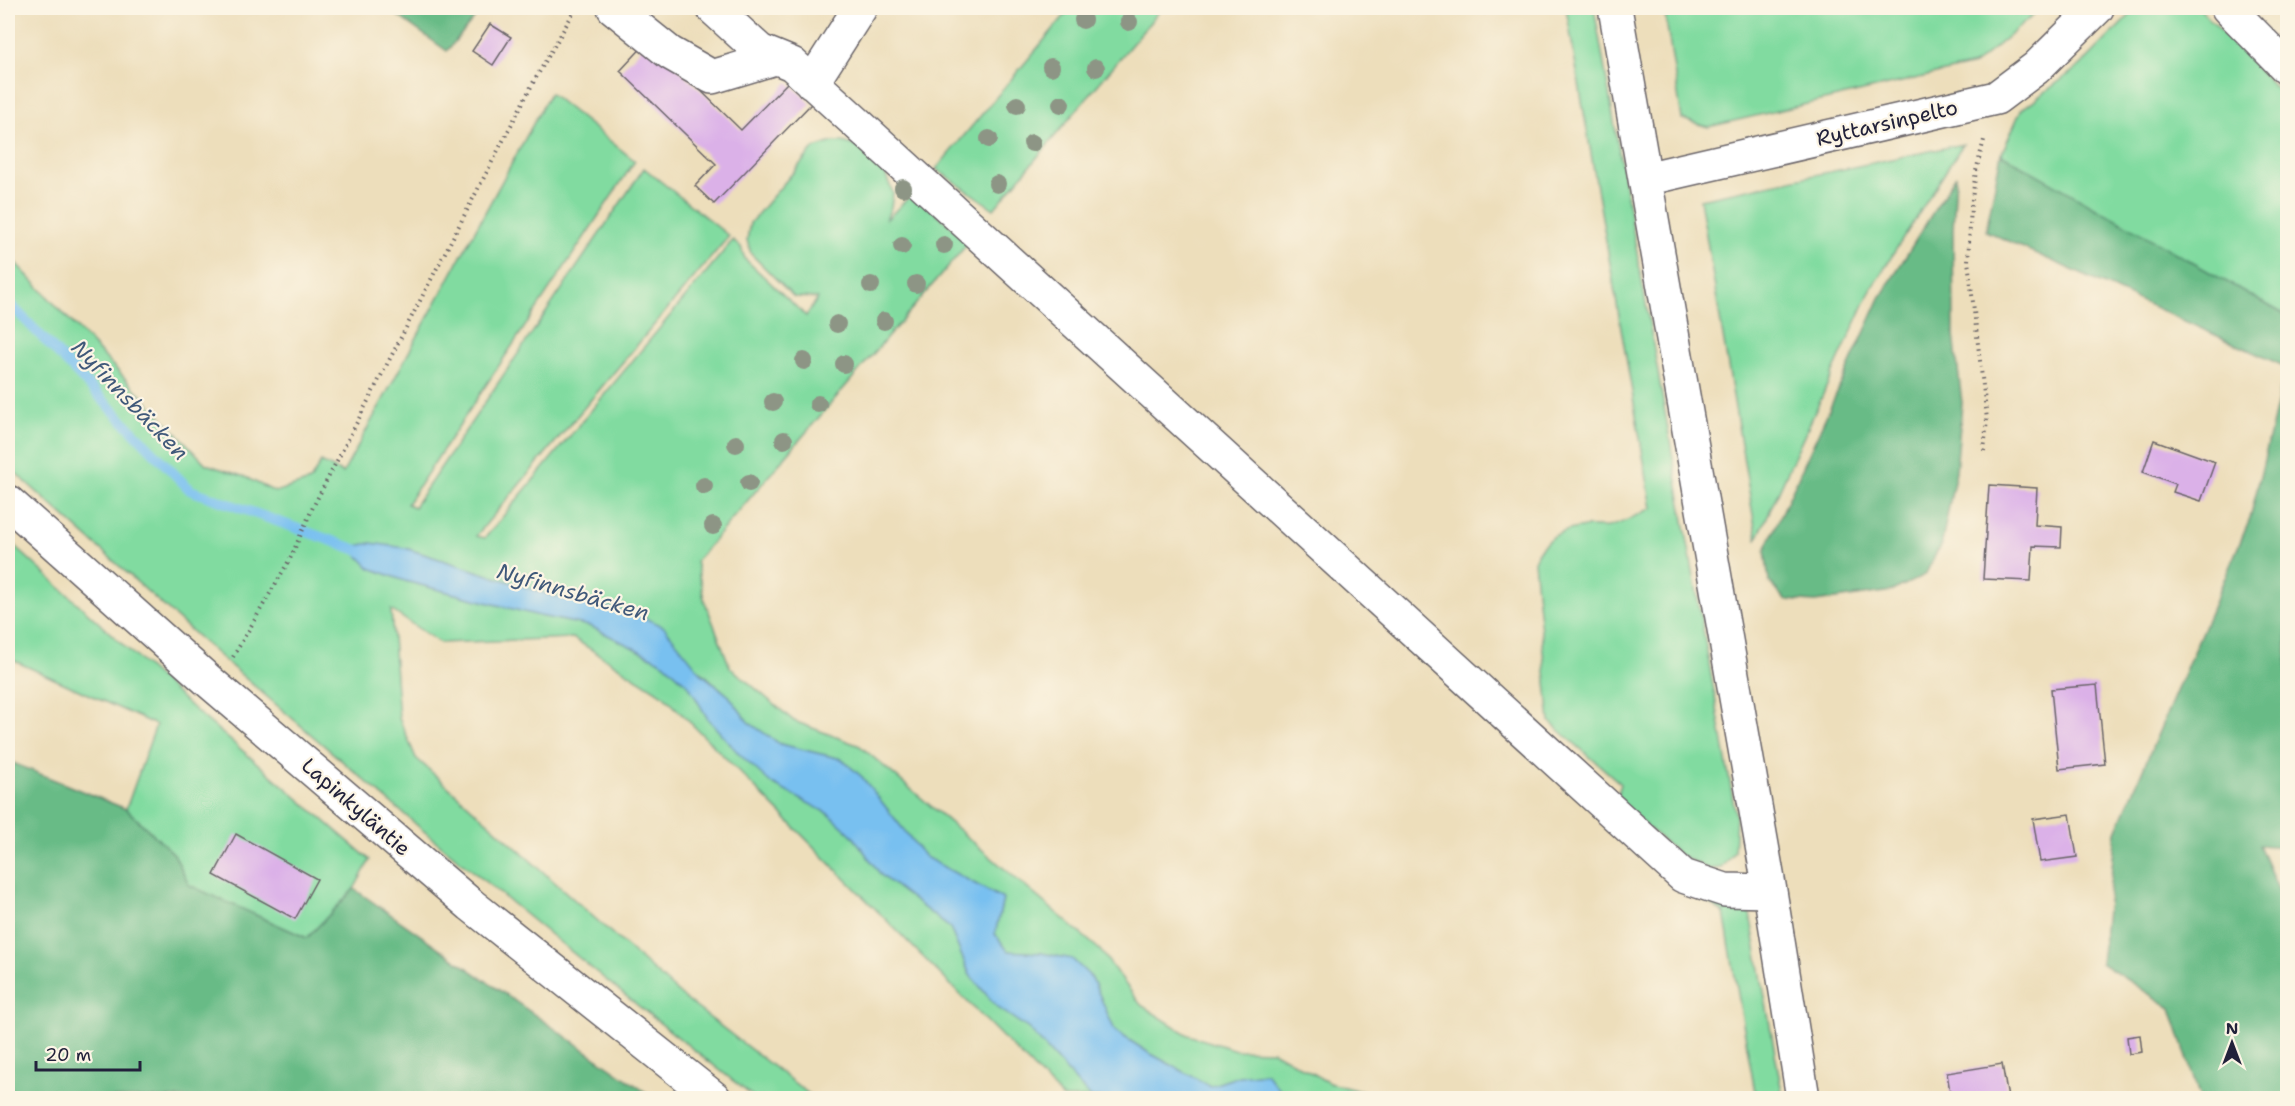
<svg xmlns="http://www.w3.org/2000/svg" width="2295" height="1106" font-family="'Shantell Sans',sans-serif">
<rect width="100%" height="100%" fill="#fcf5e5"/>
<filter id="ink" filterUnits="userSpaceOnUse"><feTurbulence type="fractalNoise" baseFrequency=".0167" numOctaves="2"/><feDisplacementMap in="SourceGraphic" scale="12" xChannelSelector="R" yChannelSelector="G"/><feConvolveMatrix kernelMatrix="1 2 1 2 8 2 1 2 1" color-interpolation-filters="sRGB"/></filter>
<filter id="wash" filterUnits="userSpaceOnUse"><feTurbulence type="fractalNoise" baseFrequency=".008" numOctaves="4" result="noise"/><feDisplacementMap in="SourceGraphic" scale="24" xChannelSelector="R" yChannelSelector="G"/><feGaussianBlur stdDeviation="1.35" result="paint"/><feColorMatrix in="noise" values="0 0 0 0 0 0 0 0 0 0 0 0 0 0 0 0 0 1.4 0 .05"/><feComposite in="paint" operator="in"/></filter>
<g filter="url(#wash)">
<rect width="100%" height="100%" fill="#eddebb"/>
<path fill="#81dba0" stroke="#527e6e" stroke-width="1.5" d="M1071,8H1162L994,209L936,169Z
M1566,8H1594L1736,817L1734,852L1721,868L1708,869L1680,855L1616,800L1621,784L1550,722L1534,561C1542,538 1561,530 1585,527C1592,526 1601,528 1608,527C1623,524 1638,514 1652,508Z
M1664,8H2042L1974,65L1708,127L1682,119Z
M2137,8H2199L2287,99V316L2001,155L2021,110L2081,65Z
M550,93L635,161L407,504L414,507L644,168L729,236L476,536L485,538L733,240L741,247L745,259L806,316L818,298L794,297L751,254L747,240L750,223L814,148L833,142H843L865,149L881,164L893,193L891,207L886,220L913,193L969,242L696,561L704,599L730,667L794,721L860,746L1100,950L1141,1005L1188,1035L1236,1050L1273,1051L1329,1083L1387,1098H1286L1266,1073L1240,1076L1210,1086L1149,1053L1115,1031L1092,978L1041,953L1008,952L995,934L1003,899L925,857L862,777L841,759L780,744L748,722L729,696L634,613L550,595L405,548V581L540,616L590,626L664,663L689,686L708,719L772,784L829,814L853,836L881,875L950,928L970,975L997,1007L1029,1029L1091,1098H1063L663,695L573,638L440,643L391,610L399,718L416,758L684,998L814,1098H755L622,993L432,838L217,654L8,466V255L206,464L245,477L275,492L310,481L321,462L343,473Z
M1963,144L1871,289L1757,539L1700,199Z
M8,540L188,704L370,860L354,889L307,938L188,885L174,854L126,809L156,725L8,658Z
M1680,884L1742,902L1750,914L1783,1098H1756L1724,913Z"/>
<path fill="#68bb86" stroke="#456e60" stroke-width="1.5" d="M387,8H483L447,51Z
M2001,154L2287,316V847L2259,845L2287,910V1098H2200L2171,1008L2101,963L2116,832L2250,519L2286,367L1986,231Z
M1956,175L1953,230L1954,335L1962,403L1956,471L1942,542L1925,575L1892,591L1815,602L1785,600L1769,581L1765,550L1880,298Z
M8,761L126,809L174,854L189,885L307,938L354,889L654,1098H8Z"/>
<path fill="#78c0f0" stroke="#4d7196" stroke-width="1.5" d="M371,543L405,548L550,595L634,613L664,627L702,674L729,696L748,722L780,744L841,759L862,777L925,857L1003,899L995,934L1008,951L1041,953L1072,959L1092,978L1115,1031L1149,1053L1210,1086L1240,1076L1266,1073L1286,1098H1091L1029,1029L997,1007L970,975L950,928L881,875L853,836L829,814L772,784L739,754L708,719L689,686L664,663L590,626L540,616L405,581L370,568L350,547Z"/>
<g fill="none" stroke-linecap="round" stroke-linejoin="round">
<path stroke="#78c0f0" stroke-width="10" d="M8,302L190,490L363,552"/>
</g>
<g id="blocks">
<path fill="#dbb1e8" d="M490,24L511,37L493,65L472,51Z
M649,40L741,130L788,82L811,104L714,204L695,186L716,164L620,71Z
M2154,440L2215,462L2201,501L2173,492L2176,484L2143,472Z
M1989,485L2037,488L2035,525L2062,527L2061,547L2033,546L2031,581L1983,579Z
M2097,685L2105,764L2059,769L2051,689Z
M2070,814L2077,857L2040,862L2033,819Z
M236,834L317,879L295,919L214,875Z
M2140,1035L2142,1052L2129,1054L2127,1037Z
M2002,1064L2008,1098H1951L1947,1073Z"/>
</g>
</g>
<g filter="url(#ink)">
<use href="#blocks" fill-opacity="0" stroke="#696468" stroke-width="1.5"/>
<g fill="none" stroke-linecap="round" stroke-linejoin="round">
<g stroke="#696468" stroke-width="36">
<path id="minor" d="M614,8L670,53L712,77L775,58
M713,8L760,51L792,64L1683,876L1725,890L1770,891
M1615,8L1770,891L1803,1098
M2228,8L2288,69
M812,83L860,8
M1645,179L1996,98L2036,68L2097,8"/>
</g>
<g stroke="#696468" stroke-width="36">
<path id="major" d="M8,502L211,683L471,905L714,1098"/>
</g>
<path stroke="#696468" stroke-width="4" stroke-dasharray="1.5 4.5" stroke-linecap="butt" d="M1984,451L1987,419L1968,261L1971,206L1976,171L1985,136
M233,657L290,559L313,507L533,83L576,8"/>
<use href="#minor" stroke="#fff" stroke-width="33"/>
<use href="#major" stroke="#fff" stroke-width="33"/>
</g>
<g fill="#8d9585">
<circle cx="1083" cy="20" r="9"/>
<circle cx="1129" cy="22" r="9"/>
<circle cx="1051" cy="67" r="9"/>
<circle cx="1096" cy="68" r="9"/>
<circle cx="1061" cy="104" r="9"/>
<circle cx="1017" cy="105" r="9"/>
<circle cx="989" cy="139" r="9"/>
<circle cx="1032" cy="143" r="9"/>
<circle cx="997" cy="184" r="9"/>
<circle cx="903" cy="188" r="9"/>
<circle cx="944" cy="245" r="9"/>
<circle cx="902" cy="246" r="9"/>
<circle cx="916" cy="284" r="9"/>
<circle cx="871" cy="285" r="9"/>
<circle cx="884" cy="321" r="9"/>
<circle cx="837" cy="324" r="9"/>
<circle cx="804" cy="361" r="9"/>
<circle cx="844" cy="364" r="9"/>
<circle cx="773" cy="402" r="9"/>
<circle cx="818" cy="404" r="9"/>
<circle cx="784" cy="440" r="9"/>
<circle cx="736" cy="444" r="9"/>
<circle cx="749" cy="483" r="9"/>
<circle cx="704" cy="486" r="9"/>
<circle cx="713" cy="526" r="9"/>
</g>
</g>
<g text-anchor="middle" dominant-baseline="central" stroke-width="4.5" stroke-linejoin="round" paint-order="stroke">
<g font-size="21" fill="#22223b" stroke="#fcf5e5">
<text transform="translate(1887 123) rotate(-13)">Ryttarsinpelto</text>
<text transform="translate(356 807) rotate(41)">Lapinkyläntie</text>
</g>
<g font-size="22" font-style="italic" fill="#40597a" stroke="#fcf5e5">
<text transform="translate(130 400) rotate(46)">Nyfinnsbäcken</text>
<text transform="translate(573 592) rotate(16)">Nyfinnsbäcken</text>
</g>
</g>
<rect width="2295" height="1106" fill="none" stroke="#fcf5e5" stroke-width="30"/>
<g transform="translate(2232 1043)" stroke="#fcf5e5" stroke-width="4.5" paint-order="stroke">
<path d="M0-4.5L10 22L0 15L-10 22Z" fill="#22223b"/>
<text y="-9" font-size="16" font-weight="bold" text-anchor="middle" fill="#22223b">N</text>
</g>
<path d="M36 1061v9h104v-9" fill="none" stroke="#22223b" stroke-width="3"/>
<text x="45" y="1061" font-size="18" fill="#22223b" stroke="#fcf5e5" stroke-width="4.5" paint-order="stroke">20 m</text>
</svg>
